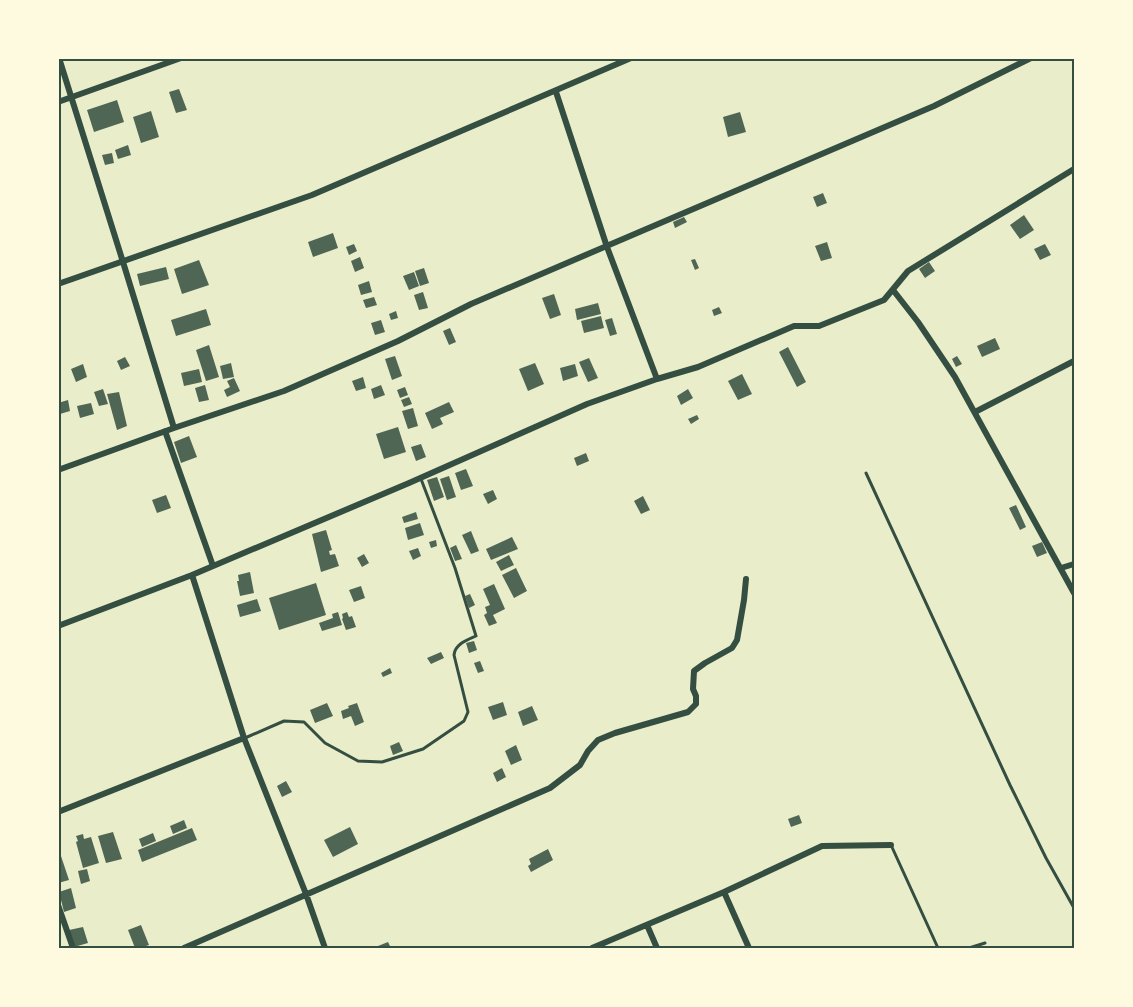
<svg xmlns="http://www.w3.org/2000/svg" width="1133" height="1007" font-family="'PT Sans Narrow',sans-serif">
<rect width="100%" height="100%" fill="#e9edc9"/>
<path fill="#4f6655" d="M179,89L187,110L176,113L169,92Z
M117,100L124,122L94,132L87,110Z
M151,111L159,137L141,143L133,117Z
M740,112L746,132L728,137L723,117Z
M128,145L131,155L118,159L115,150Z
M112,153L114,163L105,165L102,155Z
M823,193L827,203L817,207L813,197Z
M1024,215L1034,230L1020,239L1010,225Z
M684,217L687,222L675,228L673,222Z
M333,233L338,248L313,257L308,242Z
M827,242L832,258L821,261L815,246Z
M354,244L357,251L349,255L346,247Z
M1045,244L1051,255L1040,260L1034,249Z
M360,257L364,268L355,272L351,261Z
M695,259L699,268L695,270L691,260Z
M199,260L209,285L182,294L174,269Z
M929,262L935,271L925,278L919,269Z
M166,267L169,279L140,286L137,274Z
M424,268L429,283L420,286L415,271Z
M414,272L419,286L409,290L403,276Z
M369,281L372,292L361,295L358,285Z
M423,292L428,308L419,310L414,295Z
M554,294L561,315L550,319L542,298Z
M374,297L377,305L366,308L363,300Z
M598,303L601,314L577,320L575,309Z
M719,307L722,313L714,316L712,310Z
M206,309L211,325L176,336L171,320Z
M396,311L398,318L391,320L389,314Z
M601,316L604,328L584,333L581,321Z
M612,318L617,334L610,336L605,320Z
M381,320L385,332L375,335L371,323Z
M450,328L456,342L449,345L443,331Z
M995,338L1000,349L982,357L977,346Z
M209,345L219,377L206,381L196,350Z
M788,347L806,382L797,387L779,352Z
M395,356L402,376L392,380L385,359Z
M957,356L962,364L956,367L952,359Z
M125,357L130,366L121,370L117,361Z
M589,358L598,378L588,382L579,362Z
M231,363L234,377L223,379L220,366Z
M535,363L544,384L528,391L519,369Z
M83,364L87,377L76,382L71,369Z
M575,364L578,376L563,381L560,368Z
M199,369L202,382L184,386L181,373Z
M742,374L752,394L738,400L728,381Z
M363,377L366,388L356,391L352,381Z
M234,378L240,391L227,397L224,390L230,387L227,381Z
M205,385L209,400L199,402L195,388Z
M381,385L385,395L374,399L371,389Z
M405,387L408,395L400,398L397,390Z
M103,389L108,404L99,406L94,392Z
M688,389L693,398L681,405L677,396Z
M119,392L127,426L117,430L107,394Z
M409,397L412,404L404,407L401,400Z
M68,400L70,411L60,414L58,403Z
M449,402L454,412L440,418L443,424L432,429L425,413Z
M91,403L94,414L80,418L77,406Z
M413,408L418,426L408,429L402,411Z
M697,415L699,419L691,424L688,419Z
M398,427L406,452L384,459L376,434Z
M189,436L197,457L181,463L174,442Z
M421,444L426,457L416,461L411,447Z
M586,453L589,461L577,466L574,458Z
M466,469L473,486L461,490L455,473Z
M449,476L456,497L447,500L440,479Z
M437,477L444,497L434,501L427,480Z
M493,490L497,499L488,504L483,494Z
M166,495L171,508L157,513L152,500Z
M643,496L650,510L641,514L634,501Z
M1016,505L1026,527L1020,530L1009,508Z
M416,512L418,519L404,523L402,517Z
M420,523L424,535L408,540L405,528Z
M326,530L332,550L329,551L330,555L335,554L339,566L321,572L312,534Z
M471,531L479,551L471,554L462,535Z
M512,537L518,549L491,560L486,549Z
M436,540L437,546L431,548L429,542Z
M1042,542L1047,553L1037,557L1032,546Z
M456,545L462,559L455,561L450,548Z
M418,548L421,556L413,560L409,551Z
M364,554L369,563L362,567L357,558Z
M509,555L514,565L501,571L496,562Z
M516,568L527,591L514,598L502,575Z
M250,572L254,593L240,596L237,581H239L238,575Z
M316,583L326,615L279,630L269,598Z
M494,584L505,609L493,615L497,623L489,626L484,615L487,613L485,607L490,605L483,589Z
M361,586L365,598L354,602L349,590Z
M470,594L475,605L469,608L465,596Z
M257,599L261,611L240,617L237,605Z
M338,612L342,625L322,631L319,623L333,618L332,614Z
M347,612L349,617L352,616L356,627L346,630L342,619L343,618L342,614Z
M474,641L477,650L469,653L466,643Z
M441,652L444,658L431,664L427,658Z
M480,661L484,671L478,673L474,663Z
M390,668L392,673L383,677L381,673Z
M503,702L507,715L493,720L488,707Z
M327,703L333,716L315,723L310,710Z
M357,703L364,722L355,726L351,716L343,719L341,711L349,708L348,706Z
M532,706L538,720L523,726L518,712Z
M399,742L403,751L393,755L390,746Z
M516,745L522,760L511,765L505,751Z
M502,768L506,777L497,782L493,773Z
M286,781L292,792L282,797L277,786Z
M799,815L802,823L791,827L788,819Z
M184,820L187,828L173,834L170,826Z
M350,827L358,844L333,857L324,840Z
M192,828L197,840L142,862L138,850Z
M113,832L122,859L106,863L98,836Z
M153,833L156,841L142,847L139,839Z
M83,834L84,839L91,837L99,863L83,868L76,842L78,841L76,836Z
M58,847L69,880L58,883Z
M548,849L553,860L531,872L528,866L531,864L529,859Z
M87,869L90,881L81,884L78,871Z
M71,888L76,908L64,912L59,892Z
M141,925L149,945L140,948H135L128,930Z
M83,927L88,943L74,947L69,930Z
M388,942L391,948H379L378,946Z"/>
<g fill="none" stroke-linecap="round" stroke-linejoin="round">
<path stroke="#344e41" stroke-width="3" d="M866,473L1010,785L1046,858L1074,908
M245,738L284,721L304,722L325,743L358,761L382,762L423,749L464,721L468,712L454,655C455,644 467,640 476,636L455,568L421,479
M891,845L938,948
M969,948L985,943"/>
<path stroke="#344e41" stroke-width="6" d="M59,58L123,262L174,428
M556,92L607,247L657,379
M58,102L181,58
M58,284L312,195L631,58
M893,290L918,322L955,377L1074,593
M975,412L1074,361
M165,431L213,566
M58,470L174,428L284,391L398,341L471,304L934,106L1031,58
M1061,568L1074,564
M192,575L244,738L306,894L325,948
M58,626L192,575L409,483L587,404L657,379L698,367L794,326H819L884,300L908,271L1074,169
M58,812L244,738
M724,892L749,948
M58,905L73,948
M647,925L657,948
M184,948L550,788L580,765L588,751L598,740L615,733L688,712L696,704V696L693,689L694,671L705,663L732,648L737,640L744,600L746,579
M592,948L724,892L822,846L891,845"/>
</g>
<rect width="1133" height="1007" fill="none" stroke="#fefae0" stroke-width="120"/>
<rect x="60" y="60" width="1013" height="887" fill="none" stroke="#344e41" stroke-width="2"/>
</svg>
